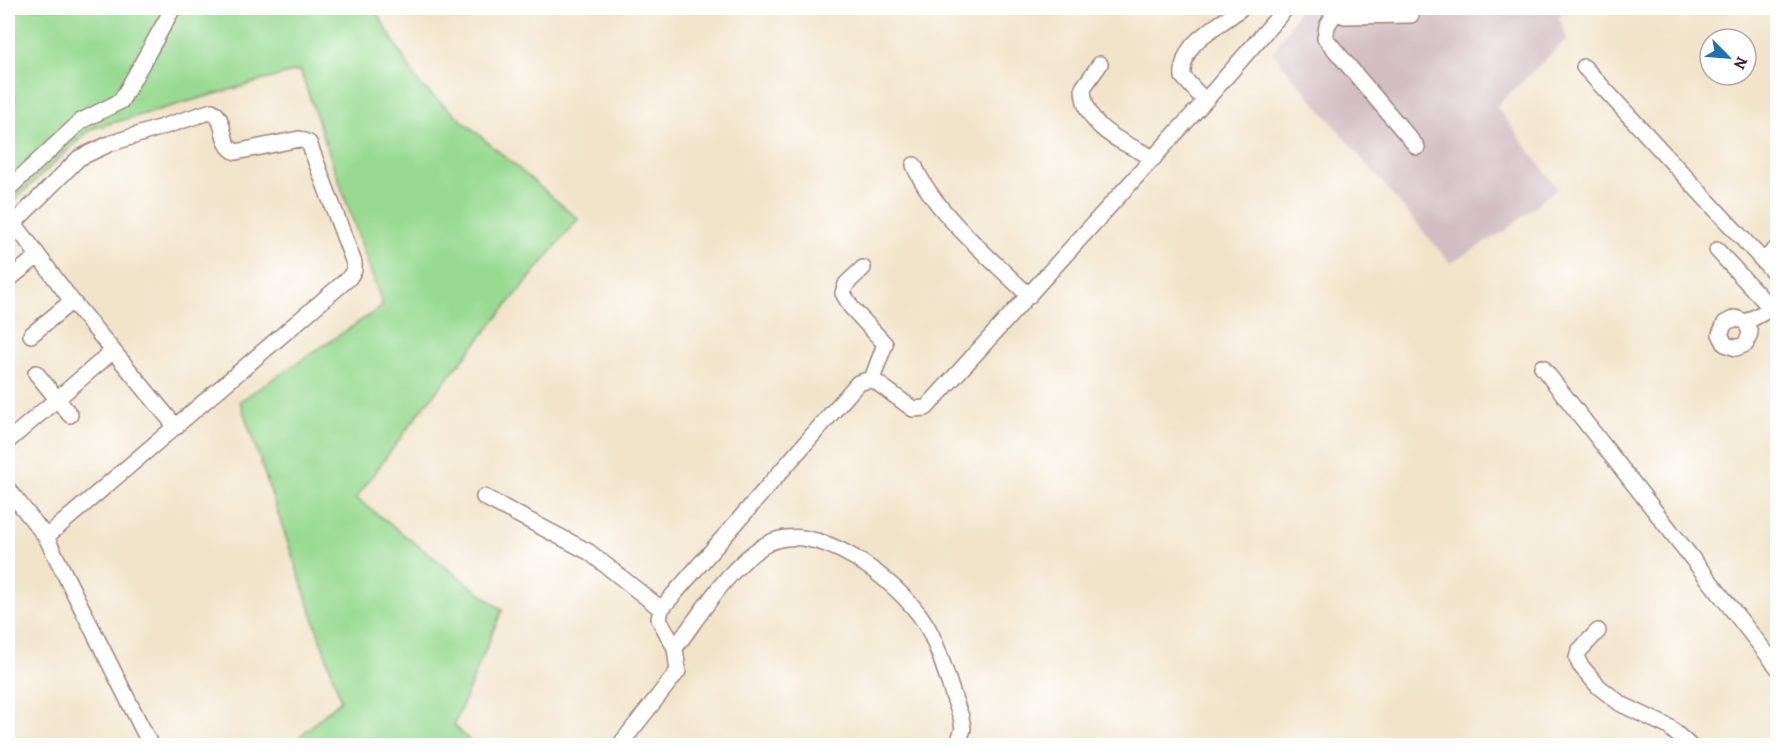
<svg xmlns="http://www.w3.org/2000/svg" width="1785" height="753" font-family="Alegreya,serif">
<rect width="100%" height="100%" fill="#fff"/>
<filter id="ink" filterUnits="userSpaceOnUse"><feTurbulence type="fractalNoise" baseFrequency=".0167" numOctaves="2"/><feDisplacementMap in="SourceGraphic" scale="12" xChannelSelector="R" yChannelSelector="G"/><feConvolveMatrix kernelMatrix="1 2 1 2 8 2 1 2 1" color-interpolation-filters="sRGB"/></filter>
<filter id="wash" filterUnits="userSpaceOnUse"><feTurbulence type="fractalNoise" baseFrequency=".008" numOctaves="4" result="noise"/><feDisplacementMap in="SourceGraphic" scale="24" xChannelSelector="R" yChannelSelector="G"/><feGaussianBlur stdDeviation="1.35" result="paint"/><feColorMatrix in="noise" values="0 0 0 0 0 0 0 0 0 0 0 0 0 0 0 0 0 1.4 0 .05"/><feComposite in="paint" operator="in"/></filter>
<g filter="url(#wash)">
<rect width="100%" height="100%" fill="#f1e4ca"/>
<path fill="#d2bec2" d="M1300,8H1570L1558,16L1567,39L1496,106L1557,188L1505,231L1450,263L1273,53Z"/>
<path fill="#98da91" stroke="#717c5e" stroke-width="1.5" d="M8,8H374L419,84L578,219L422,409L356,498L502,610L454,725L474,745H290L341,700L240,401L383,306L300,70L91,129L8,206Z"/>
</g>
<g filter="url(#ink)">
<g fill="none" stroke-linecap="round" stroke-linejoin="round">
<g stroke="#9e827a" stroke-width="18">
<path id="minor" d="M1328,8L1345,16L1411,15
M1335,13L1327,26L1325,38L1417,147
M1100,64L1083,88C1084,129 1123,142 1154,158
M1584,67L1778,277
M1205,101L1183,77C1180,39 1219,28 1241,8
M914,165C934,213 992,259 1029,296
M8,189L81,121L121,101L173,8
M14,223L72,301L176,427
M8,229L79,158L109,144L212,111C227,119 219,145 236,152L299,139L309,143L354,263V270L349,278L46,537
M1717,250L1778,316
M1763,261L1778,247
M863,268L846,284L843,293L851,307L885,344L872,379
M8,280L38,256
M1746,322L1735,318L1725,323L1720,334L1725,344L1736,348L1746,344L1750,333L1746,322L1770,309
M31,335L72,301
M1542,367L1778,668
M36,373L70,415
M8,441L113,351
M8,489L46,537L151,746
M484,497L589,552L661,609
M1598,631L1579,651L1577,658L1580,665L1599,687L1621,704L1669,727L1690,746
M675,648C700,615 729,566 765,545C815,515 899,582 925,623C940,647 950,690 961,717L963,729L957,746
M619,746L678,671L675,648L659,619L661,609L858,383L872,379L913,409L926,408L1205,101L1286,8"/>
</g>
<use href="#minor" stroke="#fff" stroke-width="15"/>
</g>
</g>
<rect width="1785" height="753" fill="none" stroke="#fff" stroke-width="30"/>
<g transform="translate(1728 57) rotate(115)"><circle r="28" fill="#ffffff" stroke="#b7a5aa" stroke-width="1.5"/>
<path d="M0-4.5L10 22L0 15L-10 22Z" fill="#1f6fb2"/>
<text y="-9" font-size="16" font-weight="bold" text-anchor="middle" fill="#4a1f2b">N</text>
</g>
</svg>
